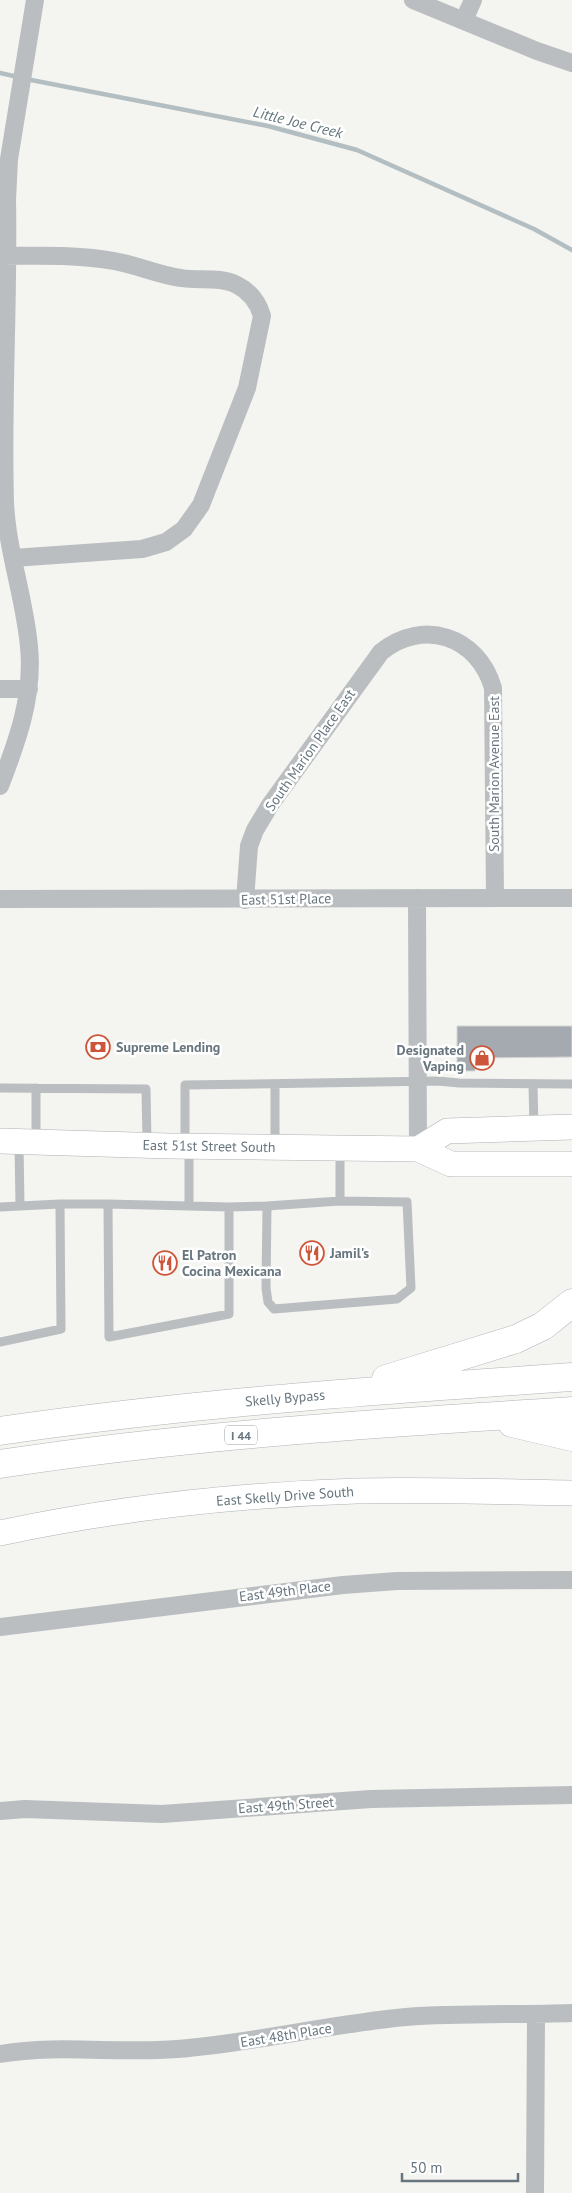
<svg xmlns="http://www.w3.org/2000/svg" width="572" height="2193" font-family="'PT Sans',sans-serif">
<rect width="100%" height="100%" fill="#f4f4f1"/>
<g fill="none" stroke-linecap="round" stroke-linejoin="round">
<path stroke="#b2bec1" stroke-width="4.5" d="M0,73L18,77
M26,79L268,126L357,150L534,229L572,250"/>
</g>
<path fill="#a4aaaf" stroke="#d5d5d4" d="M457,1026H572V1057L475,1058V1071H457Z"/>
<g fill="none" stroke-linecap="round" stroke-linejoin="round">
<g stroke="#acb2b5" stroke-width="26">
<path id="secondary" d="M0,1141L169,1146L418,1149L451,1164H572
M418,1149L447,1131L572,1127
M0,1533C117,1508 237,1495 356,1491C428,1489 500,1492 572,1493"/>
</g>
<g stroke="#b0b3b6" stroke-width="29">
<path id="motorway" d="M386,1379L516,1339L543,1326L572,1303
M512,1423L572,1437
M0,1431C190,1403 381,1390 572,1377
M0,1464C189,1435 381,1423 572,1411"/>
</g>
<path stroke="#babec0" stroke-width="9" d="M275,1084V1145
M533,1084L534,1128
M0,1088L146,1089L147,1143
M36,1141V1088
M19,1143L20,1206
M185,1146V1085L438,1081L459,1083L572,1084
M340,1149V1201
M340,1201L407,1202L411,1288L397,1299L274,1309L268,1302L266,1288L267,1206Z
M60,1204H108
M108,1204L229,1207V1314L109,1337Z
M189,1206V1148
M0,1207L60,1204L61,1329L0,1342
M229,1207L267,1206"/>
<path stroke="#babec0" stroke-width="18" d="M413,0L537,51L572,63
M464,20L473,0
M0,256C38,256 77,254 114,261C137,265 158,275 181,278C198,281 221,276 237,285C251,292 258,302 262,316L247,388L201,505L184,529L166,542L142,549L13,558
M0,689H29
M0,786C17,742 34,696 29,647C25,599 7,551 5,502C2,401 9,300 7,200L9,159L35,0
M417,898L418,1149
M0,899L572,898
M245,900L249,846L255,830L270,805L381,652C423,618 478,636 493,688L495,898
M0,1627L343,1585L397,1581L572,1580
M0,1811L25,1809L162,1814L371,1799L572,1795
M0,2054C59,2044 118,2054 177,2049C254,2043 329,2024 406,2017C459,2013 518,2015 572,2013
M535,2193L536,2015"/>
<use href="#secondary" stroke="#fff" stroke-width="25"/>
<use href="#motorway" stroke="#fff" stroke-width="28"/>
</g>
<defs>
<g id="bank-ring" transform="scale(1.25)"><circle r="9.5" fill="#fff" stroke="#cd5539" stroke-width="1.5"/><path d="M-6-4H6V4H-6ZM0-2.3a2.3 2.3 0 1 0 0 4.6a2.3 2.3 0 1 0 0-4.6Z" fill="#cd5539"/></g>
<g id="shop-ring" transform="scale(1.25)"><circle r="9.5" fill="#fff" stroke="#cd5539" stroke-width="1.5"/><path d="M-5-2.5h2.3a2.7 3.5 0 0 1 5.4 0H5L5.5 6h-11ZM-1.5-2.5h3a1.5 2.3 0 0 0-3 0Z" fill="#cd5539"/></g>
<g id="restaurant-ring" transform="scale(1.25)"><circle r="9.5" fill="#fff" stroke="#cd5539" stroke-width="1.5"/><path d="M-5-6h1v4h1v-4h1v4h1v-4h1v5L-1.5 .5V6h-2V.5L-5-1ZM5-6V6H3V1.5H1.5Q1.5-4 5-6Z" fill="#cd5539"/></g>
</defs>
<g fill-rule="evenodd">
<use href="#bank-ring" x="98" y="1047"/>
<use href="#shop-ring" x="482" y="1058"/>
<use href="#restaurant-ring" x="312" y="1253"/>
<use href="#restaurant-ring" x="165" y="1263"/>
</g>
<g text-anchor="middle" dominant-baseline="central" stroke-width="5" stroke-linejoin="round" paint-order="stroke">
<rect fill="#fff" stroke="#959ea5" stroke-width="1" x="225" y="1425.5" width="32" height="19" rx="4"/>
<g font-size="12" font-weight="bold" fill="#67757e">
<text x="241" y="1435">I 44</text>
</g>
<g font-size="14" fill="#67757e" stroke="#fff">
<text transform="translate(310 750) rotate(-55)">South Marion Place East</text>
<text transform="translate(494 774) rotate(-90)">South Marion Avenue East</text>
<text transform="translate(286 899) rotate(-1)">East 51st Place</text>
<text transform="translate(209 1146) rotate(1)">East 51st Street South</text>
<text transform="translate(285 1398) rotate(-5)">Skelly Bypass</text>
<text transform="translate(285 1496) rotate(-4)">East Skelly Drive South</text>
<text transform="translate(285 1591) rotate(-7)">East 49th Place</text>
<text transform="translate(286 1805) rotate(-4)">East 49th Street</text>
<text transform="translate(286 2035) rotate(-9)">East 48th Place</text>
</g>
<g font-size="14" font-weight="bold" fill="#67757e" stroke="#fff" text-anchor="start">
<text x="116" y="1047">Supreme Lending</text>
<text x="464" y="1050" text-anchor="end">Designated<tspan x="464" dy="16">Vaping</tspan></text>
<text x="330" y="1253">Jamil's</text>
<text x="182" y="1255">El Patron<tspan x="182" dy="16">Cocina Mexicana</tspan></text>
</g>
<g font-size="15" font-style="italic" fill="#63767b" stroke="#fff">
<text transform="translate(298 122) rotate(14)">Little Joe Creek</text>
</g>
</g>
<path d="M402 2173v8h116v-8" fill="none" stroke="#67757e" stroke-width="2.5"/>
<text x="410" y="2173" font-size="15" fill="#67757e" stroke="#ffffff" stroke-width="4" paint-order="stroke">50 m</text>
</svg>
